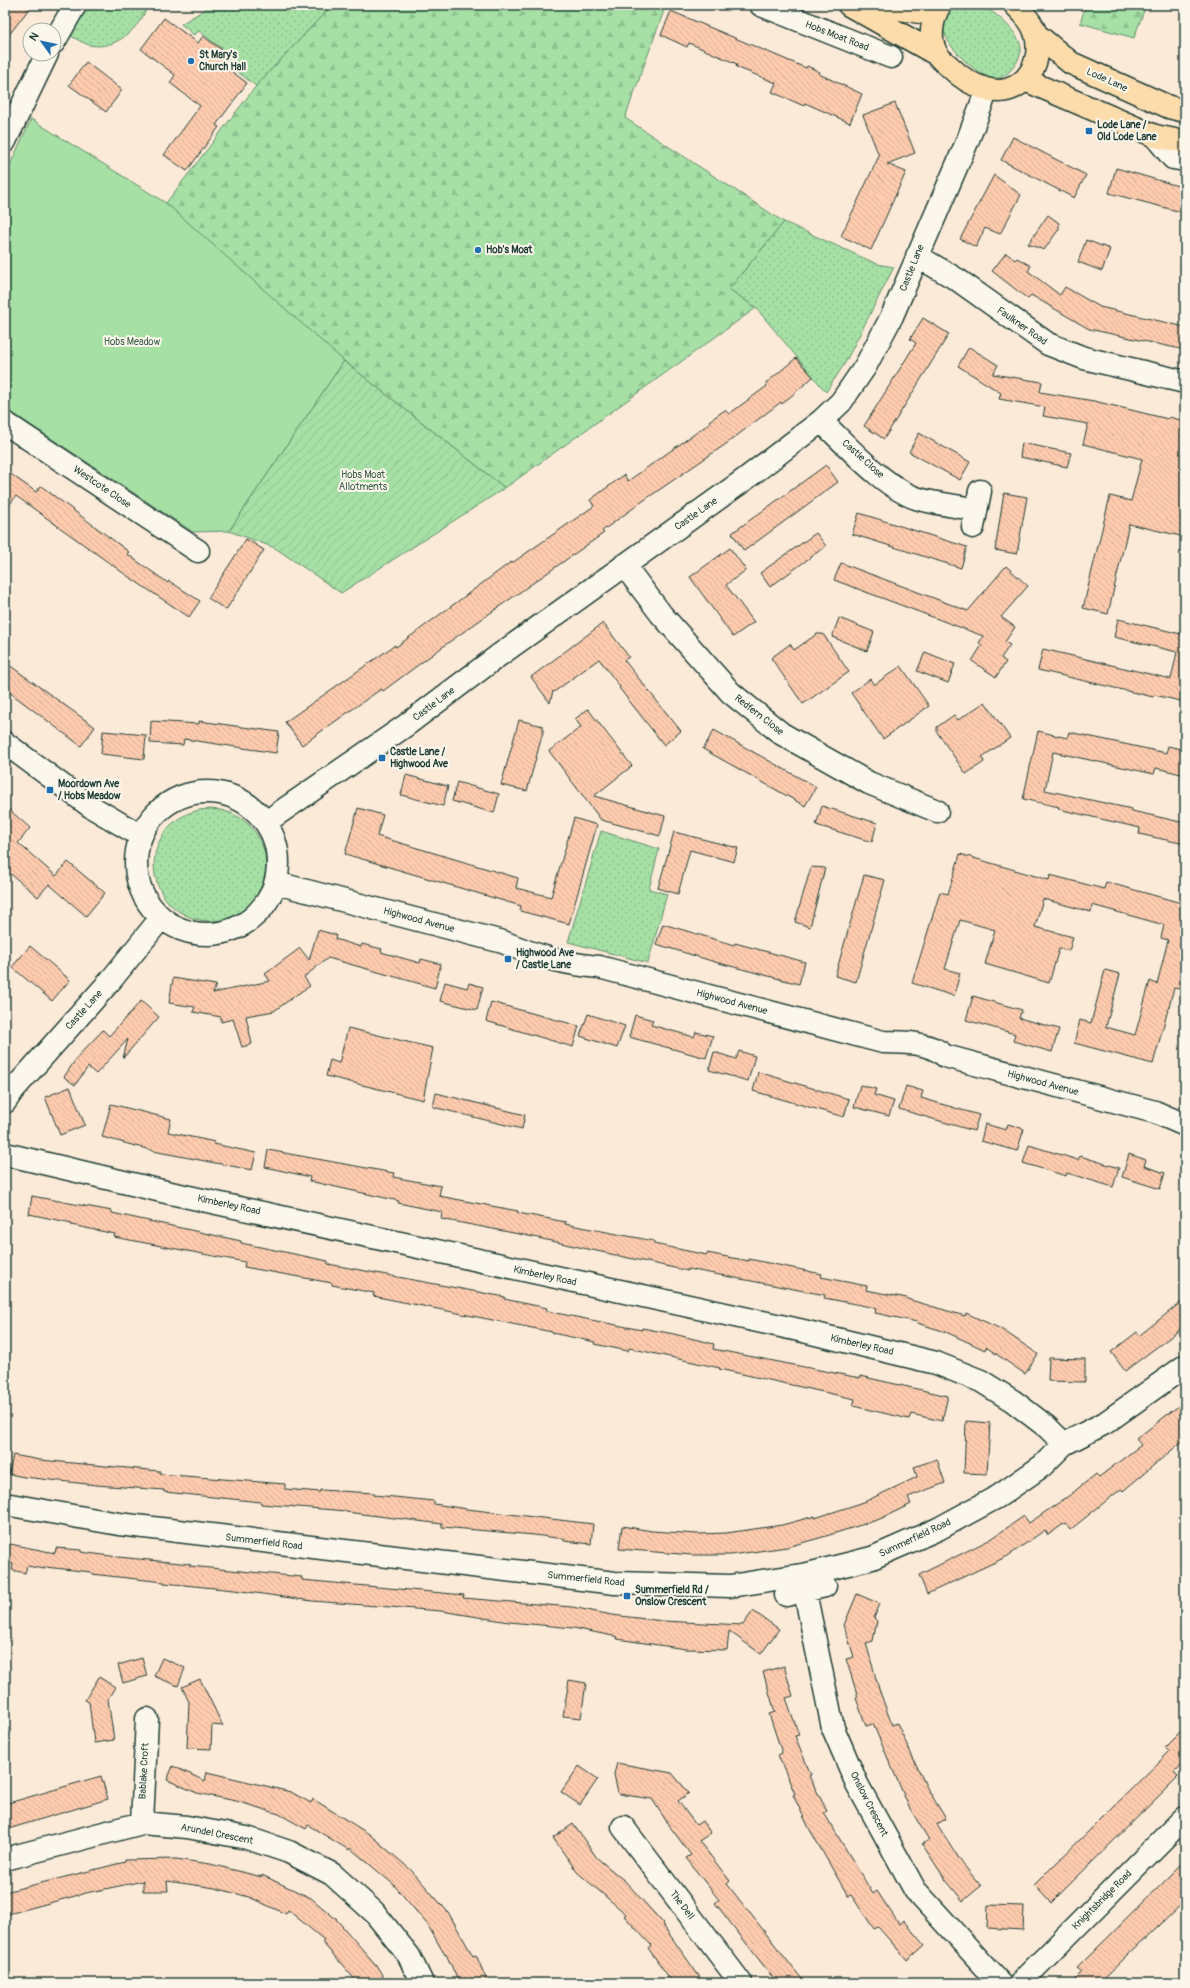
<svg xmlns="http://www.w3.org/2000/svg" width="1190" height="1988" font-family="Pangolin,sans-serif">
<defs>
<pattern id="grass-dots" width="8" height="8" patternUnits="userSpaceOnUse"><rect width="8" height="8" fill="#a6e0a5"/><path d="M2 2h.1M6 6h.1" fill="none" stroke="#8ec18f" stroke-width="1.8" stroke-linecap="round"/></pattern>
<pattern id="forest-firs" width="22" height="20" patternUnits="userSpaceOnUse"><rect width="22" height="20" fill="#a6e0a5"/><path d="M5 1l3.5 6h-7zM16 11l3.5 6h-7z" fill="#8ec18f"/></pattern>
<pattern id="garden-furrows" width="10" height="10" patternUnits="userSpaceOnUse"><rect width="10" height="10" fill="#a6e0a5"/><path d="M-1 1l2-2M0 10L10 0M9 11l2-2" fill="none" stroke="#8ec18f"/></pattern>
<pattern id="building-back-hatch" width="6" height="6" patternUnits="userSpaceOnUse"><rect width="6" height="6" fill="#fecbae"/><path d="M-1 5l2 2M0 0l6 6M5-1l2 2" fill="none" stroke="#d9af96"/></pattern>
</defs>
<rect width="100%" height="100%" fill="#fcead9"/>
<filter id="ink" filterUnits="userSpaceOnUse"><feTurbulence type="fractalNoise" baseFrequency=".025" numOctaves="2"/><feDisplacementMap in="SourceGraphic" scale="8" xChannelSelector="R" yChannelSelector="G"/><feConvolveMatrix kernelMatrix="1 2 1 2 8 2 1 2 1" color-interpolation-filters="sRGB"/></filter>
<g filter="url(#ink)">
<path fill="url(#grass-dots)" stroke="#628e6c" d="M85,5H148C140,28 116,51 89,45C83,43 75,38 69,35Z
M212,5H332L256,86L229,65L234,58L199,31L194,35L181,24Z
M962,5C968,5 975,4 981,6C994,10 1021,34 1021,49C1021,57 1015,66 1010,71C1006,75 1000,79 994,79C988,79 980,73 975,69C955,55 922,18 962,5Z
M784,222L877,264L894,267L845,363L826,392L756,308L729,289Z
M154 865a56 56 0 1 1 112 0a56 56 0 1 1-112 0Z
M601,831L659,849L649,889L667,894L648,963L568,942Z"/>
<path fill="url(#forest-firs)" stroke="#628e6c" d="M332,5H666L625,118L784,222L729,289L756,308L505,488L344,361L249,283L166,203L256,86Z
M1086,5H1146L1134,38L1080,23Z"/>
<path fill="#a6e0a5" stroke="#628e6c" d="M31,119L166,203L344,361L229,531L193,532L5,408V176Z"/>
<path fill="url(#garden-furrows)" stroke="#628e6c" d="M344,361L505,488L341,593L275,548L229,531Z"/>
<path fill="url(#building-back-hatch)" stroke="#1f3d34" d="M5,5H32L5,40Z
M671,11L806,68L807,66L820,72L819,74L862,94L850,123L805,103L804,106L772,92L776,83L736,67L737,64L689,43L687,47L661,35Z
M164,18L198,43L203,36L230,56L223,65L247,83L216,125L219,127L187,171L164,155L200,106L170,83L175,75L141,49Z
M86,62L122,90L106,112L69,85Z
M895,103L915,153L887,164L906,172L871,250L841,236L879,156L863,115Z
M1013,137L1086,175L1074,198L1001,160Z
M1116,168L1185,188V213L1109,193Z
M994,175L1021,195L1000,234L985,228L976,247L960,239Z
M1048,215L1059,223V229L1044,250L1028,244Z
M1086,240L1110,249L1102,271L1078,262Z
M1006,253L1015,260L1017,258L1031,266L1028,271L1060,295L1065,287L1100,307L1185,327V350L1089,329L1031,295L1028,299L992,271Z
M923,318L949,334L884,439L864,426L916,343L910,339Z
M969,347L998,365L993,374L1042,382L1040,392L1094,401L1168,419L1169,417L1185,421V537L1129,524L1108,614L1083,608L1110,496L1131,501L1142,459L1083,444L1088,424L1043,416L1045,407L999,399L1001,393L958,366Z
M796,358L813,377L782,404L781,402L726,444L643,501L602,531L604,533L452,640L383,691L381,689L302,745L285,722L395,645L396,647L511,562L512,563L594,506L590,500L624,475L628,481L710,423L709,421L725,410L729,414L767,386L765,384Z
M919,433L970,462L960,480L909,452Z
M1022,443L1071,453L1067,467L1020,457Z
M826,465L838,482L744,551L732,533Z
M5,470L36,492L41,486L129,552L127,554L168,583L169,581L200,601L189,617L126,575L16,496L5,511Z
M1004,493L1027,497L1017,554L995,550Z
M859,513L967,547L961,568L852,534Z
M816,533L826,546L770,587L760,573Z
M246,539L264,550L226,610L208,598Z
M730,548L746,570L726,585L754,622L733,637L690,577Z
M841,563L968,611L1006,566L1028,586L1001,617L1015,627L1005,642L1010,645L1001,658L1006,662L996,677L972,661L982,645L979,643L983,636L834,580Z
M839,618L874,632L867,651L832,637Z
M1118,619L1185,635V702L1154,695L1153,697L1038,670L1043,649L1171,679L1177,652L1114,637Z
M603,623L629,657L624,660L681,731L664,745L619,688L620,687L599,659L554,692L553,691L550,703L531,677Z
M817,634H823L849,672L803,704L771,658L790,644L794,650Z
M925,652L955,664L948,683L917,671Z
M5,662L95,727L81,746L5,689Z
M901,666L929,706L883,739L851,693L870,679L874,685Z
M985,702L1010,738L982,757L984,762L966,774L937,732V727L954,715L958,720Z
M588,709L632,766L594,796L665,816L660,836L601,820L549,751L581,727L575,719Z
M519,720L543,726V732L527,791L501,785Z
M151,721L199,724V721L279,732L276,753L184,739L183,745L150,743Z
M714,730L816,787L805,806L703,749Z
M103,731L146,735L144,759L101,754Z
M1038,731L1067,738L1069,732L1166,753L1168,746L1185,750V775L1156,768L1154,774L1053,752L1045,790L1132,809V811L1185,823V844L1139,834L1140,828L1058,809L1059,807L1023,799Z
M406,775L448,786L443,806L401,795Z
M457,782L499,794L494,813L452,801Z
M5,806L30,828L18,843L56,876L68,862L105,893L86,916L49,884L38,897L5,869Z
M822,806L877,823L872,842L816,825Z
M358,808L383,815L377,836L518,878L516,888L551,897L574,818L597,825L569,924L520,911L521,906L345,854Z
M674,832L738,848L734,862L690,850L678,894L658,888Z
M960,854L1049,880L1050,875L1104,889L1106,882L1185,904V967L1180,989L1174,988L1153,1064L1074,1043L1080,1020L1091,1023L1105,970L1120,974L1106,1027L1135,1035L1150,981L1157,984L1168,940L1161,938L1164,925L1092,905L1091,912L1043,899L1035,927L1073,937L1069,951L1059,949L1049,983L985,964L995,930L960,920L945,969L960,973L954,996L912,983L940,892L948,894Z
M811,867L825,868L810,927L795,922Z
M864,875L885,880L856,982L835,976Z
M663,924L734,945L735,943L805,962L799,984L715,962L656,944Z
M318,930L336,935L335,939L361,947L362,944L382,949L381,952L420,963L421,959L441,964L435,988L328,958L304,977L310,986L302,991L274,1011L246,1016L252,1044L242,1047L233,1019L221,1022V1017L193,1012L195,1007L169,1003L173,978L216,985L213,993L270,981L265,974L300,948L309,960Z
M30,946L70,980L52,1001L12,967Z
M445,982L467,988L469,983L483,987L477,1010L440,1001Z
M973,996L1022,1010L1019,1018L1059,1029L1052,1052L1013,1041L1015,1034L966,1020Z
M141,1001L159,1017L123,1058L128,1039L96,1074L88,1067L75,1085L64,1077L78,1056L103,1030L109,1036Z
M491,1002L579,1026L573,1047L486,1021Z
M588,1014L625,1026L617,1048L580,1036Z
M635,1015L653,1020L651,1025L694,1037L696,1032L713,1036L706,1058L629,1037Z
M348,1028L433,1048L423,1100L326,1076L330,1060L339,1063Z
M739,1051L755,1056L748,1081L709,1070L714,1052L736,1059Z
M758,1072L849,1099L844,1117L753,1091Z
M860,1085L876,1089L874,1095L894,1101L889,1116L854,1107Z
M906,1086L923,1091L921,1098L979,1115L974,1131L899,1109Z
M70,1087L85,1125L60,1135L45,1097Z
M436,1093L525,1115L522,1129L433,1107Z
M111,1104L171,1119L168,1132L215,1142L214,1144L256,1153L252,1170L158,1152L102,1137Z
M985,1124L1006,1130L1008,1124L1024,1129L1017,1151L981,1141Z
M1029,1145L1078,1160L1080,1156L1119,1168L1113,1187L1067,1173L1066,1176L1023,1163Z
M268,1150L394,1173L393,1177L441,1186L439,1196L518,1211V1213L566,1222L565,1224L654,1241V1244L707,1255V1253L749,1261V1259L822,1274L821,1277L867,1286L866,1290L907,1298V1299L965,1316L966,1313L1001,1329L1038,1354L1025,1374L986,1347L985,1350L946,1332L917,1323V1322L875,1313L876,1308L824,1298L825,1295L688,1269V1271L524,1235L441,1219L442,1212L398,1203L399,1201L309,1181L310,1177L265,1167Z
M1129,1154L1146,1160L1144,1166L1165,1173L1160,1189L1122,1177Z
M32,1196L112,1211V1213L241,1241V1243L328,1261V1264L505,1297L504,1299L547,1308L546,1311L586,1319L642,1330V1328L674,1334L714,1344L713,1349L860,1378V1376L948,1396L942,1421L911,1414L909,1419L853,1406L855,1399L719,1369L720,1368L629,1348L628,1351L594,1344L595,1342L552,1333V1332L373,1296L374,1293L332,1285V1283L244,1267L245,1262L114,1237L115,1234L71,1225L72,1223L29,1214Z
M1185,1299V1326L1125,1371L1111,1352L1137,1332L1140,1335Z
M1049,1358L1085,1359V1382L1048,1381Z
M1185,1401V1439L1123,1491L1121,1489L1070,1530L1065,1523L1048,1535L1045,1530L1008,1556L927,1594L919,1575L991,1539L1024,1516L1029,1523L1070,1495L1096,1474L1099,1477L1141,1445L1136,1439Z
M966,1421L990,1423L987,1474L964,1473Z
M13,1455L40,1460L160,1471V1474L285,1484V1489L320,1492V1490L374,1493V1495L434,1501V1504L467,1509L593,1524L591,1544L564,1541V1539L534,1535L442,1527V1524L346,1512V1511L261,1504V1502L164,1492V1490L96,1485L24,1477L9,1474Z
M937,1459L945,1483L908,1497L911,1504L880,1519L823,1537L787,1547L731,1555H692L619,1549L622,1526L652,1531L698,1534L726,1533L782,1525L815,1516V1518L864,1502L917,1477L914,1467Z
M5,1543L55,1553L56,1548L81,1550V1552L118,1557L190,1564V1566L302,1577V1580L464,1595L463,1598L572,1607L612,1615L663,1621L743,1625L753,1611L779,1629L761,1654L729,1631L727,1650L686,1649L617,1639L618,1637L573,1628L509,1622L441,1611L312,1601L234,1590L164,1583V1582L91,1574V1572L45,1567V1569L27,1566L25,1573L12,1570L13,1564L5,1562Z
M857,1594L880,1604L874,1618L877,1621L873,1641L866,1643L879,1689L892,1725L897,1723L926,1786L946,1819L937,1824L962,1863L981,1886L963,1901L945,1879L922,1844L929,1840L909,1807L873,1724L866,1726L856,1698L858,1697L846,1659L854,1657L844,1625Z
M142,1658L147,1676L123,1683L118,1665Z
M162,1658L185,1668L178,1686L154,1676Z
M784,1666L793,1696L786,1698L799,1735L795,1736L811,1775L809,1776L827,1811L824,1813L873,1894L877,1891L899,1924L903,1920L924,1945L907,1960L878,1927L874,1929L851,1895L848,1896L810,1830L793,1795L795,1794L778,1755L782,1753L769,1714L775,1712L763,1672Z
M99,1677L115,1687L108,1699L114,1740L94,1743L89,1702L85,1700Z
M200,1679L223,1726L212,1725L211,1749L187,1748L189,1702L182,1687Z
M569,1680L586,1683L581,1718L563,1716Z
M1185,1727V1766L1182,1764L1174,1773L1178,1777L1051,1903L1034,1885L1170,1751L1165,1747Z
M617,1763L672,1773L689,1793L678,1801L696,1825L702,1821L711,1833L699,1841L730,1881L727,1884L805,1983H777L715,1903L719,1900L686,1858L691,1855L670,1827L652,1799L618,1794L614,1774Z
M173,1766L205,1781L207,1772L291,1792L311,1803L313,1799L369,1834L411,1870L448,1912L473,1956L476,1955L488,1983H459L446,1954L445,1955L427,1924L393,1884L350,1848L349,1850L308,1825L306,1829L279,1814L236,1801L197,1793L167,1780Z
M579,1766L598,1779L580,1805L561,1792Z
M101,1776L108,1799L5,1830V1804Z
M573,1824L597,1858L626,1882L663,1923L662,1924L704,1983H673L648,1948L651,1945L624,1916L626,1914L577,1872L553,1838Z
M176,1859L210,1864L262,1877V1875L311,1898L336,1919L376,1965L387,1983H358L322,1942L324,1940L288,1910L286,1914L249,1897L215,1888L167,1881L168,1891H143V1881L86,1893L5,1915V1892L125,1862V1860Z
M1185,1861V1900L1099,1983H1071L1082,1972L1077,1968Z
M988,1905L1024,1906L1023,1930L987,1928Z"/>
<g fill="none" stroke-linecap="round" stroke-linejoin="round">
<g stroke="#1f3d34" stroke-width="25">
<path id="minor" d="M761,5L891,57
M54,42L75,5
M1155,136L1173,158L1185,160
M5,141L47,54
M917,256L958,280L1048,344L1084,358L1185,382
M821,421C847,445 885,489 919,499C937,504 958,506 976,510
M5,423L198,551
M973,527L980,491
M624,565L661,614L731,693L782,734L869,783L937,811
M5,743L90,806L141,836
M136 863a71 71 0 1 1 142 0a71 71 0 1 1-142 0Z
M266,822L405,726L498,656L744,480L821,421L841,402L865,367L892,316L967,142L987,90
M276,883L503,942C536,956 564,964 599,967L883,1042C903,1042 930,1042 945,1056L1155,1112L1185,1125
M5,1102L14,1089L111,980L161,918
M5,1154L166,1192L799,1330L936,1363L981,1381L1013,1401L1047,1427L1064,1444
M5,1504L119,1524L615,1583L730,1586L808,1574L872,1558L938,1529L999,1496L1042,1466L1064,1444L1105,1423L1185,1366
M805,1592L833,1728L857,1784L915,1890L1000,1983
M786,1595L825,1586
M142,1823L147,1719
M623,1827L741,1983
M5,1859L142,1823L187,1827L247,1838L289,1852L332,1874L374,1912L409,1956L422,1983
M1020,1983L1185,1817"/>
</g>
<g stroke="#1f3d34" stroke-width="25">
<path id="major" d="M849,5L936,54
M872,5L934,14
M940,5C932,18 928,40 937,54C939,59 946,63 950,67C960,77 972,85 986,89C1011,97 1033,79 1037,55C1040,33 1031,20 1015,5
M1037,35L1071,63L1169,107L1185,111
M1025,80L1155,136L1185,142"/>
</g>
<use href="#minor" stroke="#fbf7ec" stroke-width="22"/>
<use href="#major" stroke="#fddcac" stroke-width="22"/>
</g>
</g>
<g fill="#1f6fb2" stroke="#fbf7ec" stroke-width="1.5">
<circle cx="191" cy="61" r="4"/>
<rect x="1085" y="127" width="8" height="8" rx="2"/>
<circle cx="478" cy="250" r="4"/>
<rect x="378" y="754" width="8" height="8" rx="2"/>
<rect x="46" y="786" width="8" height="8" rx="2"/>
<rect x="504" y="955" width="8" height="8" rx="2"/>
<rect x="623" y="1592" width="8" height="8" rx="2"/>
</g>
<g text-anchor="middle" dominant-baseline="central" stroke-width="4" stroke-linejoin="round" paint-order="stroke">
<g font-size="10" fill="#1f3d34" stroke="#fbf7ec">
<text transform="translate(837 36) rotate(21)">Hobs Moat Road</text>
<text transform="translate(1107 80) rotate(24)">Lode Lane</text>
<text transform="translate(912 268) rotate(-68)">Castle Lane</text>
<text transform="translate(1022 326) rotate(35)">Faulkner Road</text>
<text transform="translate(863 459) rotate(42)">Castle Close</text>
<text transform="translate(102 487) rotate(34)">Westcote Close</text>
<text transform="translate(696 514) rotate(-35)">Castle Lane</text>
<text transform="translate(434 704) rotate(-37)">Castle Lane</text>
<text transform="translate(759 715) rotate(38)">Redfern Close</text>
<text transform="translate(419 920) rotate(15)">Highwood Avenue</text>
<text transform="translate(732 1002) rotate(15)">Highwood Avenue</text>
<text transform="translate(84 1010) rotate(-48)">Castle Lane</text>
<text transform="translate(1043 1083) rotate(15)">Highwood Avenue</text>
<text transform="translate(229 1205) rotate(12)">Kimberley Road</text>
<text transform="translate(545 1276) rotate(12)">Kimberley Road</text>
<text transform="translate(862 1345) rotate(13)">Kimberley Road</text>
<text transform="translate(915 1538) rotate(-25)">Summerfield Road</text>
<text transform="translate(264 1542) rotate(7)">Summerfield Road</text>
<text transform="translate(586 1579) rotate(6)">Summerfield Road</text>
<text transform="translate(144 1771) rotate(-87)">Bablake Croft</text>
<text transform="translate(869 1804) rotate(63)">Onslow Crescent</text>
<text transform="translate(217 1834) rotate(11)">Arundel Crescent</text>
<text transform="translate(1102 1900) rotate(-45)">Knightsbridge Road</text>
<text transform="translate(682 1905) rotate(53)">The Dell</text>
</g>
<g font-size="10" font-weight="bold" fill="#1f3d34" stroke="#fbf7ec" text-anchor="start">
<text x="199" y="55">St Mary's<tspan x="199" dy="12">Church Hall</tspan></text>
<text x="1097" y="125">Lode Lane /<tspan x="1097" dy="12">Old Lode Lane</tspan></text>
<text x="486" y="250">Hob's Moat</text>
<text x="390" y="752">Castle Lane /<tspan x="390" dy="12">Highwood Ave</tspan></text>
<text x="58" y="784">Moordown Ave<tspan x="58" dy="12">/ Hobs Meadow</tspan></text>
<text x="516" y="953">Highwood Ave<tspan x="516" dy="12">/ Castle Lane</tspan></text>
<text x="635" y="1590">Summerfield Rd /<tspan x="635" dy="12">Onslow Crescent</tspan></text>
</g>
<g font-size="10" fill="#3a5e4b" stroke="#fbf7ec">
<text x="132" y="342">Hobs Meadow</text>
<text x="363" y="475">Hobs Moat<tspan x="363" dy="12">Allotments</tspan></text>
</g>
</g>
<rect width="1190" height="1988" fill="none" stroke="#fbf7ec" stroke-width="20"/>
<rect x="10" y="10" width="1170" height="1968" fill="none" stroke="#1f3d34" stroke-width="1.5" filter="url(#ink)"/>
<g transform="translate(42 42) rotate(303)"><circle r="19" fill="#fbf7ec" stroke="#a3ada2"/>
<path d="M0-3L7 15L0 10L-7 15Z" fill="#1f6fb2"/>
<text y="-6" font-size="11" font-weight="bold" text-anchor="middle" fill="#1f3d34">N</text>
</g>
</svg>
